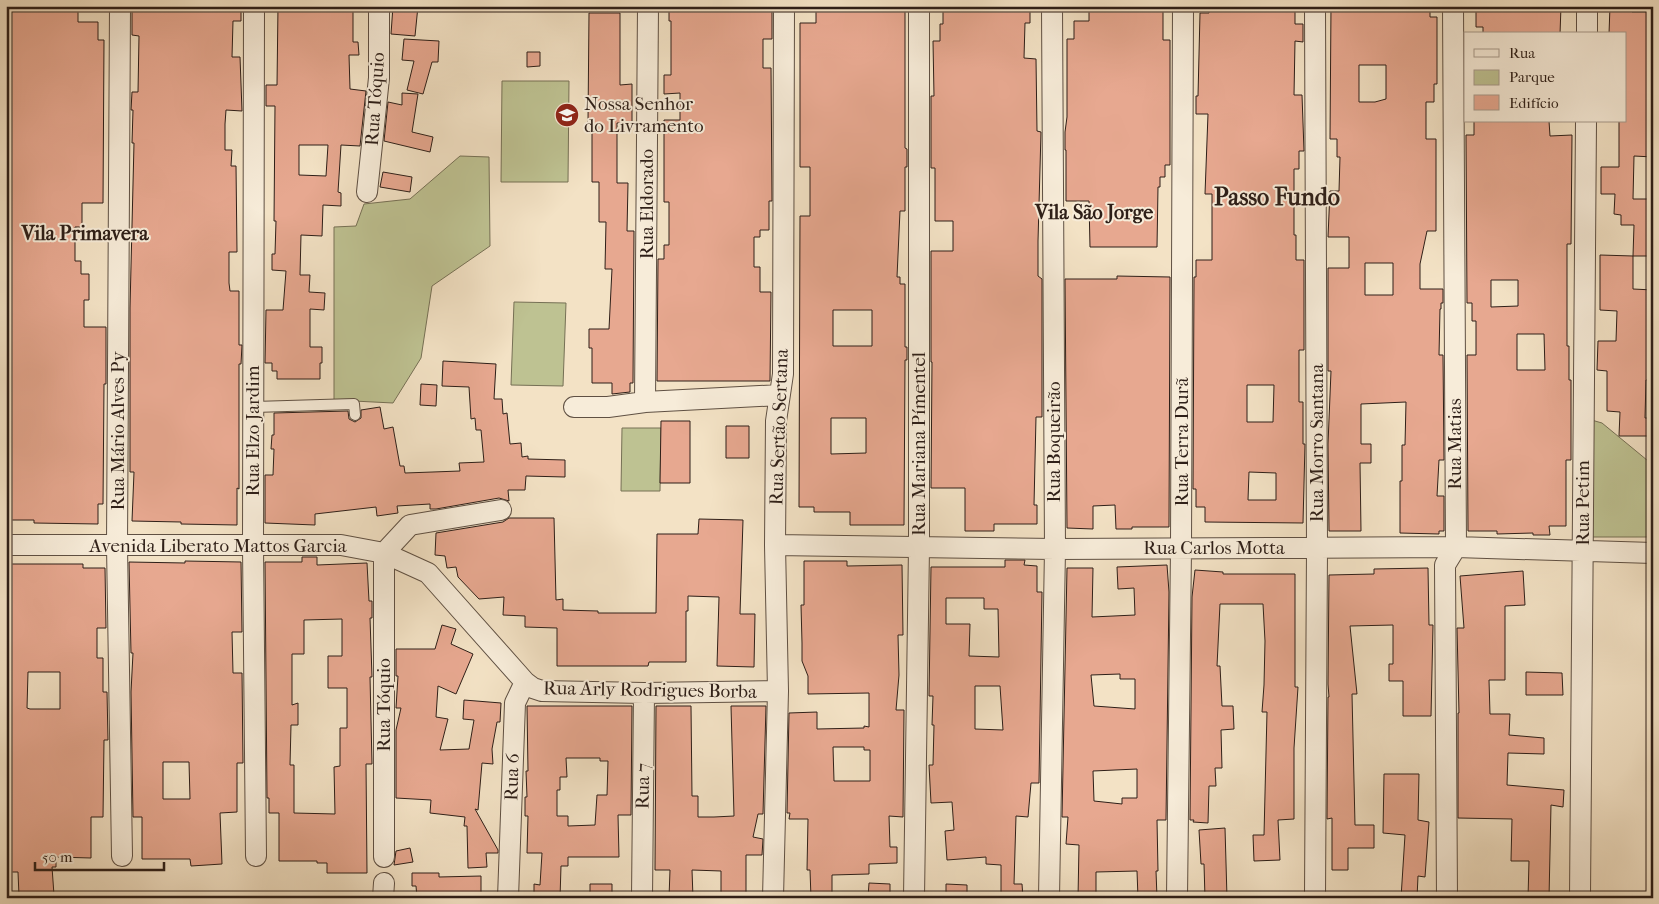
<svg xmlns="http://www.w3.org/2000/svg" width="1659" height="904" font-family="'IM FELL French Canon',serif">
<rect width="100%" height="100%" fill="#f3e2c5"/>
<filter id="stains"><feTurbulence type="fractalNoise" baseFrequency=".004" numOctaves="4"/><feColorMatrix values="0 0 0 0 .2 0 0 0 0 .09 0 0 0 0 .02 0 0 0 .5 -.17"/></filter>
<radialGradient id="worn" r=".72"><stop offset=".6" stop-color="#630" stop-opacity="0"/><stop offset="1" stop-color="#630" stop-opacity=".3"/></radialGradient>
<path fill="#bec292" stroke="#767055" d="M502,81H569L568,182H501Z
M460,156L489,157L490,246L432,286L421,358L393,403L334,400V227L356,226L364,204L410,199Z
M514,302L566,303L563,386L511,385Z
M1588,419L1602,423L1653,465V537H1590Z
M622,428H661L660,491H621Z"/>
<path fill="#e7a890" stroke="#2e1f18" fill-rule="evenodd" d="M6,6H78V22H98V40H104L103,203H82V227H75V261H81V274H89V300H84V327H106V384H104L103,504H98V524L34,523V520H6V328H8V259H6Z
M132,6L241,8V21H233L232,57H240L242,111L226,110L225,124V150H232L231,166H236L237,252H229V283L230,291H239V345H242L241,364H239V489L237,488V525L181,524V522L132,521L134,472H130V308L134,143H132L133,110H131L132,92H138L139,36L132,35Z
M278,6H353V42H358L359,55H349L350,89L366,91L360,146L341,145L338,192L341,193V206L323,205L322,236L301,235L300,275H310L309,292L325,293L324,310L310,309V347H322V363H320V379H277V371H272V363H265L266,310H283L286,271L272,270V254H275L276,221H274L275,106H266V85H277ZM299,145H328L326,176L299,175Z
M393,6H418L415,36L391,34Z
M669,6H772V39H763V68H771L772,201H769V230H760V237H754V267H760V292H771L770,381H657L658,259H664V245H669V202H664V120H680V93L664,94V75H671V21H669Z
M816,6H905V148L907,149V167H905V211H900L897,277H900V284H905V347H907V360H905L904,525H850V512H814V507H799L800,216H810V167H800V23H816ZM833,310H872V346H833ZM831,418H866V453L831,454Z
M943,6L1030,7V23H1025L1024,58L1036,59L1037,131L1041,132L1038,241V276L1042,279V417H1036L1034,505H1037V524H994V531H965V488H931L932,362H931V251H953V221H935V168H931V96H934L933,41H940V24H943Z
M1089,6L1163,7V40H1170V165H1165V177H1160V187H1158L1157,247H1090L1089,201H1066V150H1065V132L1067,117V39H1074V21H1089Z
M1223,6H1295V24H1303V42L1295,41L1294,95H1302L1304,151H1299V169H1294V235H1296V260H1304V350H1299V402H1303V444H1305L1303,523L1205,522V507H1196V489H1193L1194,277H1196V260H1212V194H1205L1208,114H1196V96H1198L1200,13H1209V9H1223ZM1247,385H1274L1273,422H1247ZM1249,472L1276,473V500H1248Z
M1331,6H1430V17H1437V84H1434V102H1426V139H1436V231H1427L1420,264V289H1443V303H1441V309H1440L1439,355H1443L1444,460H1439L1437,496H1444V531H1439V534L1400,533V481H1402V445H1405L1406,402L1361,404V444H1371V463H1360L1361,531H1329L1328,444L1331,371H1328V268H1349V237H1328L1330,191H1339L1340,157H1337V139H1330ZM1359,65H1386V99L1375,102H1359ZM1365,263H1393V295H1365Z
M1476,6H1561L1560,34H1483V27H1476Z
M1610,6H1633L1632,12H1653V157L1634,156L1633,199H1649L1648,229H1653V256H1633L1634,225H1621V215L1614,214L1615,194H1601V167H1619V121H1625V34H1609Z
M589,13H620V85L632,84V123H617V183H628L627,231H634L633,383H630V392L612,394V383H592V348H589V329H609L612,269H605L606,222H599V182H592V122H588Z
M404,39L439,41L438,62H432L423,94L407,90L414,61L402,60Z
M527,52H540V66L527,67Z
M402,93L418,94L412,132L433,137L430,152L384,141L388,102L402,105Z
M1474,121H1549L1550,136L1572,135L1571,244H1567V346H1569V380H1571V460H1566V526H1549L1550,535H1533V533L1497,534V531H1468L1467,355H1476V321H1472V303H1467L1466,135H1474ZM1491,280H1518V306L1491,307ZM1517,334H1544L1545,370H1517Z
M383,172L412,177L410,192L380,187Z
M1600,255L1633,256V289L1653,290V380H1646L1645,418H1653V436H1619L1620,412L1607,411V371L1597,370L1598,341H1616L1617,311L1600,310Z
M1117,276L1170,277L1169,527H1132V529H1116L1115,505L1093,506V529L1067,528L1065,279H1117Z
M443,361L496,364L494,399H502L503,414L507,413L510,444L521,443L522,457L528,456V459L565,460V477L526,476L525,490H508L509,501L499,498L436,509H430V504L397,506L398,513L377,516L376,507L315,514V525L265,523V475H273L274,449H271L272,435H274V413L348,411L349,419L355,422L361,418V410L380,407L384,429L393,427L400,466H404L405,473L460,471L459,463L484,462L481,430H476L475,418L471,419L469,387L442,386Z
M421,384L437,385L436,406L420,405Z
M661,421H690V483H660Z
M726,426H749V458H726Z
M509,518H554L556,600L563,599V610L598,611V613H656L657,534H698L699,519L743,520L740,614H755L754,667L717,666L719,597L688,596V611H686V662H649L648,666H557V628L525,627V616L503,615L504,597L479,599L458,577L456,567L447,568L445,556L435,555L436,533L503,522Z
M302,557H317V565L367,563L369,601H372V618H370L372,677H370L372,764H366L367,873H327V863H317V861H279V813H269V798H267L265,562H302ZM342,619V656H328V688H347V728H340V766L334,767L335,814L294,813V765H290L291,725H298V703L292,705V654H304V620Z
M1005,560H1025L1024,565L1037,566V592H1042L1039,783H1031L1028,817L1016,816L1014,884H1022L1023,898H1001V865L986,864V857L947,860L945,831L954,830L952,802L931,803L929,765H933L934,725H932L933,696H929L931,567H1005ZM946,598H984V609H998L999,657L969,656L970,624H946ZM975,686H1000L1003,730L975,729Z
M185,561L241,562L242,632H232L233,673H242L243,763H237V812L220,813L222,864L191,866L190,859H142V817H133L131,692L133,653H131L129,562L185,563ZM163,762H189L190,799H163Z
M804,561H847V566L902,565L903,635H898L899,675L896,710H904L903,817L889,816L890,847H897V863L869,864V874L832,875V898H811L810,870H807L808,819H789L790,813H787L789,713L817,712V729L864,728V726L869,727V693L808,694V676L802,661V643L801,605H804ZM833,747H864V750H870V781H834Z
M6,564H83V568H105L106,628H97V658H103V692H107L108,740H104L103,817H91V858L56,857V867H52L54,895L19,896L18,872H6L8,817H6ZM28,672H60V709H30L27,708Z
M1167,565L1169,592L1166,820H1157L1158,871H1156L1157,898H1138L1137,871L1096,872V898H1078L1079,845L1066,844L1068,817H1062L1067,568H1093L1092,617L1135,615L1134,588L1118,589L1117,567ZM1120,674V679H1135V709L1094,706L1091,675ZM1137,769V798H1122V804L1094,801L1093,771Z
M1428,568L1429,625H1433L1431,716H1403V681H1389V664H1393V625L1350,626L1357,694H1352L1355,825H1374V848H1348V870H1332V818L1327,819L1328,697H1329L1328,684L1329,575L1374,574V569Z
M1195,570L1223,572V574H1295V687H1298L1294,748V819L1278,820L1280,860L1254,861L1253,835H1264L1267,712H1262L1264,685L1265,641L1263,604H1220L1217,666H1220L1222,706H1233L1234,729L1221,730L1222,768H1215L1216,786H1209L1208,823L1193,822L1194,820H1190L1192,597Z
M1523,571L1525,605L1505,606V680H1489L1490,714H1510L1509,735L1544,738V754L1508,753L1507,785L1564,790L1563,807L1551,805L1549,898H1528L1529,861H1511L1512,819L1458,818V713H1459L1457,628H1464L1460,576Z
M442,625L456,629L451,644L473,654L456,694L438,686L436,717L448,719L440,750L469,749L474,720L463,719L464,700L501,703L500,722H497L492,749L493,764L482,763L478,810L475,809L498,850V853H486L487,867L468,868L467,826H464L465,817L430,813L431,800L396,798V730L401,708H396L398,676H396V649H435Z
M1526,672L1562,673L1563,695H1526Z
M527,706H632L631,815H618L619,857H568V866H561L560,898H534V884L540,885L542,853H527L528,816H525V797H527L526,771H528ZM566,758H600V761H608L607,795H597L595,825L568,826V816H557V790H560V777H567Z
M656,706H691L692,796H698V817H714L734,816L731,706H766L763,814H758L753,837L763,839L762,855H746V898H721V871L692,870L693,898H669L670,870H655Z
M1384,774H1419L1418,820L1429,822L1425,877L1418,876L1417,898H1401L1405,835L1383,833Z
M1225,828L1227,898H1205L1204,864H1201L1199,830Z
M410,848L413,862L394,865L396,851Z
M412,873H439V877L481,876V898H417L416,886H412Z
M869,883L890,884V898H868Z
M590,884H612V898H590Z
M946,884L967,885V898H946Z"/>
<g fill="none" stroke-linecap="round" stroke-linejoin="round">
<g stroke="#5f5043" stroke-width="12">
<path id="lane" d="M253,407L354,404L355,415"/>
</g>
<g stroke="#5f5043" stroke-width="22">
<path id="street" d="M120,6L117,546L122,856
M254,6L253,546L256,856
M1315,6L1317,548L1315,898
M1587,34V6
M367,192L379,78V6
M645,402L648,6
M574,407H608L645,402L780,395
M6,545H341L384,553L428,573L525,682L533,688L542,691L644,693L778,691
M775,545L1055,549L1456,547L1653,553
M384,553L410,525L501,510
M384,857V553
M383,898L384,883
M508,898L515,703L525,682
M642,898L644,693
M773,898L778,691L775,545L776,421L783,374L784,6
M914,898L919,547V6
M1049,898L1055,549L1052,6
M1177,898L1181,548L1183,6
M1447,898L1445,565L1456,547L1453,6
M1580,898L1586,121"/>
</g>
<use href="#lane" stroke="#f7ecd9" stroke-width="10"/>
<use href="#street" stroke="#f7ecd9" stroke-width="20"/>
</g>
<defs>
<g id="school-disc" transform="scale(1.25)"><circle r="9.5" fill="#8f2418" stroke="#f7ecd9"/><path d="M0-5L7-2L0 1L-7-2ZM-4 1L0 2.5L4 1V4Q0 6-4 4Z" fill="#fff"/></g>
</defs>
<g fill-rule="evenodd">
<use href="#school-disc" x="567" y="115"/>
</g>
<g text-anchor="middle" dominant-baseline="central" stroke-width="4" stroke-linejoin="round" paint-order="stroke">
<g font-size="19" fill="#2e1f18" stroke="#f7ecd9">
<text transform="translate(375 99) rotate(-86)">Rua Tóquio</text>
<text transform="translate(647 204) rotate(-90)">Rua Eldorado</text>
<text transform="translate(779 427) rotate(-88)">Rua Sertão Sertana</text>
<text transform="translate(118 431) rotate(-90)">Rua Mário Alves Py</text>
<text transform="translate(253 431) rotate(-90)">Rua Elzo Jardim</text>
<text transform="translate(1054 442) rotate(-90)">Rua Boqueirão</text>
<text transform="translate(1182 442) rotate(-90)">Rua Terra Durã</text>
<text transform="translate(1317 443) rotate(-90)">Rua Morro Santana</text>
<text transform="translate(919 444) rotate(-90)">Rua Mariana Pímentel</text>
<text transform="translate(1455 444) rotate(-90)">Rua Matias</text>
<text transform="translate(1583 503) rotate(-90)">Rua Petim</text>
<text x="218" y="546">Avenida Liberato Mattos Garcia</text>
<text x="1214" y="548">Rua Carlos Motta</text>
<text transform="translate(650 690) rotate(1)">Rua Arly Rodrigues Borba</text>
<text transform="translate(384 705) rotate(-90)">Rua Tóquio</text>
<text transform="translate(512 777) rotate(-88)">Rua 6</text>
<text transform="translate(643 786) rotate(-89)">Rua 7</text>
</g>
<g font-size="19" fill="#2e1f18" stroke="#f7ecd9" text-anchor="start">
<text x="584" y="104">Nossa Senhor<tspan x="584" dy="22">do Livramento</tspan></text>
</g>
<g font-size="20" font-weight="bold" fill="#2e1f18" stroke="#f7ecd9">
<text x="1094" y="212">Vila São Jorge</text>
<text x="85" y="233">Vila Primavera</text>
</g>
<g font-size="24" font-weight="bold" fill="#2e1f18" stroke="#f7ecd9">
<text x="1277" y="197">Passo Fundo</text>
</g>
</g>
<rect width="1659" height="904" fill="none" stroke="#f3e2c5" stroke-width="25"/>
<rect x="8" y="8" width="1644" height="889" fill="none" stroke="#2e1f18" stroke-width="2.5"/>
<rect x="12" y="12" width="1634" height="879" fill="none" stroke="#2e1f18"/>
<rect x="1464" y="32" width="162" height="90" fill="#f7ecd9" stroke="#a79a8c"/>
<rect x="1474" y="49" width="25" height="8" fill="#f7ecd9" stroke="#a79a8c"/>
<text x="1509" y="58" font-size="15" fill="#2e1f18">Rua</text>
<rect x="1474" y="70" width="25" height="15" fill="#bec292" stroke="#a79a8c"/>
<text x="1509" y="82" font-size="15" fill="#2e1f18">Parque</text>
<rect x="1474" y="95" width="25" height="15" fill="#e7a890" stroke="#a79a8c"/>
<text x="1509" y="108" font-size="15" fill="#2e1f18">Edifício</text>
<path d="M35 862v8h129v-8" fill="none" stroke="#2e1f18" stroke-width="2.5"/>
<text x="42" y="862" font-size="15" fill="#2e1f18" stroke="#f7ecd9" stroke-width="4" paint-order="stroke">50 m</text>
<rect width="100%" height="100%" filter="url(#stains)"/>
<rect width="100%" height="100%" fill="url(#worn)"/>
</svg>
